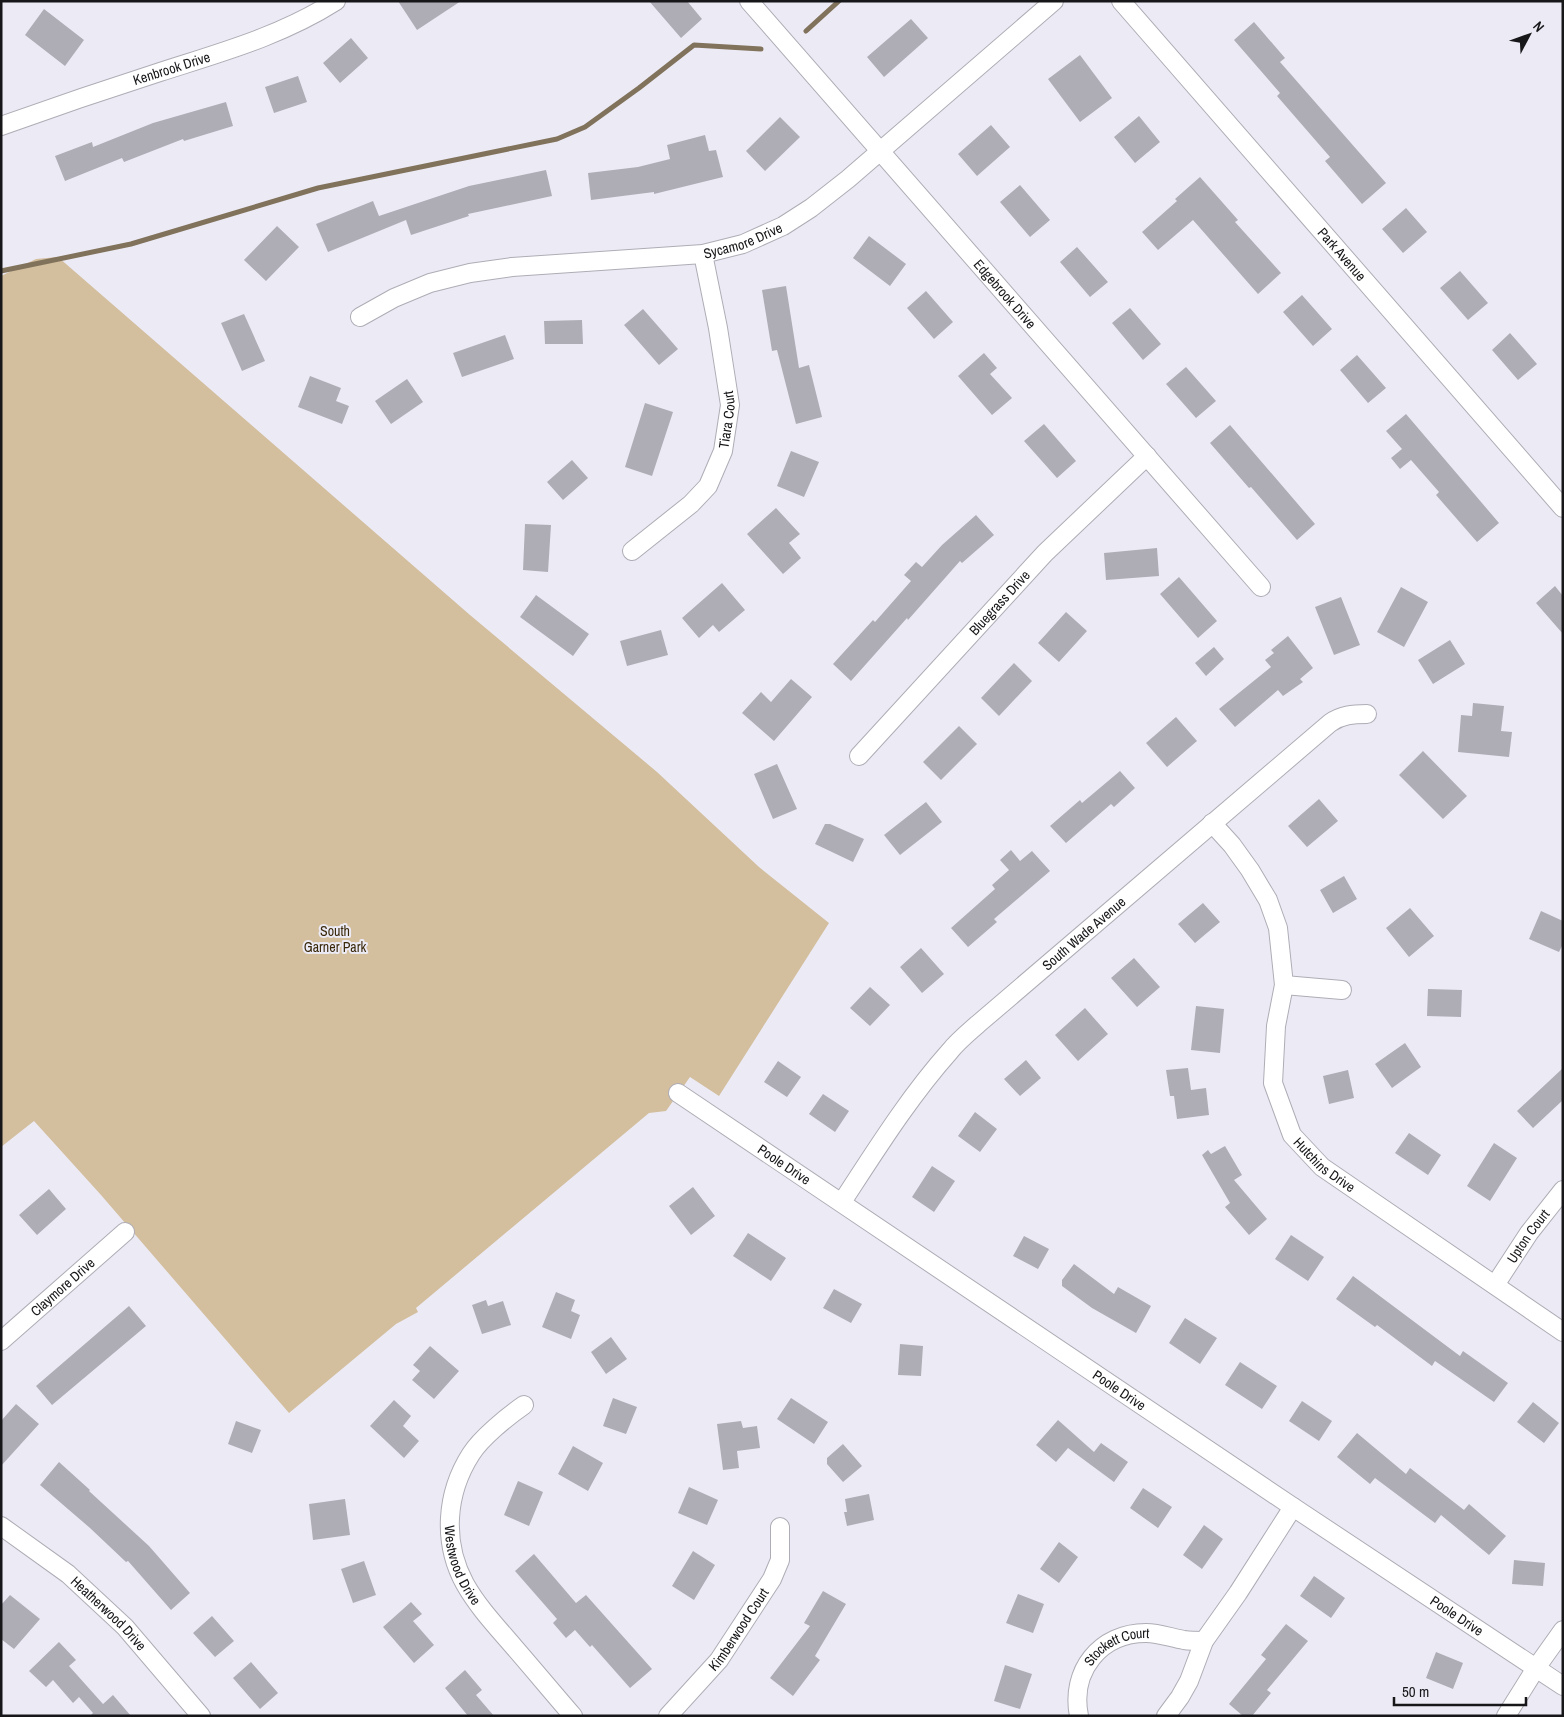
<svg xmlns="http://www.w3.org/2000/svg" width="1564" height="1717" font-family="'Archivo Narrow',sans-serif">
<rect width="100%" height="100%" fill="#ecebf5"/>
<path fill="#d3be9e" d="M58,257L470,615L657,772L759,867L829,923L719,1096L690,1077L666,1111L649,1113L416,1308L418,1312L396,1324L289,1413L101,1195L34,1121L1,1147V276L36,259Z"/>
<g fill="none" stroke-linecap="round" stroke-linejoin="round">
<path stroke="#81725b" stroke-width="5" d="M806,31L839,1
M1,271L131,244L318,188L557,139L585,127L639,88L694,45L761,49"/>
</g>
<path fill="#aeadb6" d="M398,1H461L417,30Z
M649,1H687L702,19L681,38Z
M44,9L84,40L65,66L25,35Z
M911,19L928,38L884,77L867,57Z
M1254,22L1285,58L1280,62L1386,183L1362,204L1325,161L1330,157L1277,96L1280,93L1234,40Z
M351,38L368,58L340,83L323,63Z
M1080,55L1112,98L1080,122L1048,79Z
M298,76L307,102L274,113L265,87Z
M226,102L233,126L184,141L183,139L124,162L122,158L65,181L55,156L92,142L93,147L153,123Z
M1139,116L1160,142L1135,163L1114,137Z
M780,117L800,137L765,171L746,151Z
M991,125L1010,147L977,176L958,154Z
M705,135L709,151L716,150L723,177L654,194V192L591,200L588,173L638,167L670,159L667,145Z
M546,170L552,196L468,214L469,216L411,235L406,220L328,252L316,224L373,201L379,216L469,186Z
M1200,177L1238,220L1235,222L1281,273L1258,294L1193,220L1158,250L1142,232L1177,201L1175,199Z
M1020,185L1050,220L1030,237L1000,202Z
M1406,208L1427,232L1403,253L1382,229Z
M277,226L299,247L266,281L244,260Z
M869,236L906,264L890,286L853,258Z
M1077,247L1108,282L1090,297L1060,262Z
M1460,271L1488,303L1468,320L1440,288Z
M786,286L799,368L809,365L822,417L796,424L777,350L772,351L762,290Z
M926,291L953,322L934,339L907,308Z
M1302,295L1332,329L1313,346L1283,312Z
M1130,308L1161,344L1143,360L1112,323Z
M643,309L678,349L659,365L624,325Z
M244,314L265,361L242,371L221,323Z
M582,320L583,344H545L544,321Z
M1510,333L1537,364L1518,380L1492,350Z
M505,335L514,359L462,377L453,353Z
M984,353L997,368L990,374L1012,398L992,415L958,376Z
M1357,355L1386,388L1368,403L1340,370Z
M1186,367L1216,401L1196,418L1166,384Z
M310,376L341,388L336,401L349,406L342,424L298,407Z
M407,379L423,402L391,424L375,401Z
M645,403L673,412L652,476L625,467Z
M1406,414L1499,523L1477,542L1436,495L1439,492L1411,460L1400,469L1391,458L1402,449L1386,431Z
M1044,424L1076,461L1057,478L1024,441Z
M1230,425L1315,524L1297,540L1251,487L1249,488L1210,443Z
M791,451L819,462L804,497L777,486Z
M572,460L588,478L563,500L547,482Z
M776,508L800,534L789,543L801,558L783,574L747,534Z
M976,515L994,535L962,563L960,561L908,620L907,618L851,681L833,664L873,620L875,622L911,581L904,575L916,562L922,567L942,545Z
M525,524L551,525L548,572L523,570Z
M1157,548L1159,576L1106,580L1104,553Z
M1179,577L1217,621L1198,638L1160,594Z
M722,583L745,610L719,632L713,625L699,638L682,618Z
M1555,586L1563,596V634L1536,603Z
M1401,587L1428,602L1404,647L1377,632Z
M536,595L589,634L573,656L520,617Z
M1341,597L1360,645L1334,655L1315,607Z
M1066,612L1087,631L1059,662L1038,643Z
M661,630L668,655L627,666L620,641Z
M1288,636L1313,668L1300,679L1303,682L1283,696L1278,690L1235,727L1219,709L1271,667L1265,660L1274,653L1271,650Z
M1450,640L1465,664L1433,684L1418,660Z
M1214,647L1224,659L1206,676L1195,663Z
M1014,663L1032,681L999,716L981,698Z
M791,679L812,697L774,741L742,713L761,692L771,702Z
M1473,703L1504,706L1501,731L1512,732L1509,757L1458,752L1461,715L1472,716Z
M1176,717L1197,741L1167,767L1146,743Z
M959,726L977,744L941,780L923,762Z
M1423,751L1467,796L1443,819L1399,775Z
M777,764L797,809L773,819L754,774Z
M1120,771L1135,788L1114,807L1111,804L1066,843L1050,826L1080,800L1082,803Z
M1319,799L1338,821L1307,847L1288,826Z
M926,802L942,822L900,855L884,835Z
M825,824H830L864,839L853,862L815,844Z
M1011,850L1020,861L1032,851L1050,871L994,919L997,922L968,947L951,928L995,889L992,885L1009,870L1000,860Z
M1344,876L1357,899L1333,913L1320,890Z
M1203,903L1220,922L1195,943L1178,924Z
M1410,908L1434,936L1409,957L1386,928Z
M1541,911L1563,921V944L1559,952L1529,939Z
M921,948L944,974L922,993L900,967Z
M1134,958L1160,987L1137,1007L1111,978Z
M870,987L890,1005L870,1026L850,1008Z
M1428,989L1462,990L1461,1017L1427,1016Z
M1196,1006L1224,1009L1220,1053L1191,1050Z
M1085,1008L1108,1034L1078,1061L1055,1035Z
M1405,1043L1421,1067L1392,1088L1375,1064Z
M1026,1060L1041,1078L1020,1096L1004,1079Z
M778,1061L801,1077L787,1097L764,1082Z
M1188,1068L1191,1090L1206,1088L1209,1115L1177,1119L1174,1096H1170L1166,1070Z
M1563,1068V1100L1533,1128L1517,1111Z
M1348,1070L1354,1098L1329,1104L1323,1076Z
M823,1094L849,1111L835,1132L809,1114Z
M975,1112L997,1129L980,1152L958,1136Z
M1409,1133L1441,1155L1428,1175L1395,1153Z
M1494,1143L1517,1158L1490,1201L1467,1186Z
M1225,1146L1242,1175L1234,1180L1267,1219L1249,1235L1225,1207L1230,1203L1202,1155L1208,1150L1211,1154Z
M932,1166L955,1181L934,1212L912,1197Z
M693,1187L715,1216L691,1235L669,1206Z
M49,1189L66,1209L37,1235L19,1215Z
M748,1233L786,1258L771,1281L733,1256Z
M1291,1235L1324,1257L1308,1281L1275,1259Z
M1024,1236L1049,1249L1038,1269L1013,1256Z
M1074,1264L1114,1294L1118,1287L1151,1306L1136,1333L1092,1308L1062,1286V1280Z
M1353,1276L1460,1356L1463,1351L1508,1383L1494,1402L1435,1361L1432,1366L1377,1325L1375,1327L1336,1299Z
M834,1289L862,1304L851,1323L823,1308Z
M556,1292L575,1300L571,1311L580,1315L571,1339L542,1327Z
M486,1300L488,1306L503,1301L511,1325L482,1334L472,1305Z
M129,1306L146,1326L52,1405L36,1386Z
M1185,1318L1217,1338L1200,1364L1169,1343Z
M611,1337L627,1359L606,1374L591,1352Z
M900,1344L923,1346L921,1376L898,1375Z
M430,1346L459,1371L434,1399L412,1380L420,1371L413,1365Z
M1240,1362L1277,1386L1262,1409L1225,1385Z
M613,1398L637,1407L626,1434L603,1426Z
M791,1398L828,1422L814,1444L777,1419Z
M394,1400L411,1416L403,1426L419,1441L404,1458L370,1426Z
M1302,1401L1332,1421L1319,1441L1289,1421Z
M1533,1402L1559,1423L1544,1443L1517,1422Z
M16,1404L39,1424L1,1466V1421Z
M1058,1420L1094,1452L1101,1443L1128,1462L1114,1482L1068,1448L1056,1462L1036,1445Z
M236,1421L261,1430L252,1453L228,1444Z
M741,1421L743,1428L757,1426L760,1448L737,1451L739,1468L723,1470L717,1424Z
M1357,1433L1406,1474L1410,1468L1464,1510L1469,1504L1506,1536L1489,1555L1441,1515L1435,1523L1375,1478L1370,1484L1337,1457Z
M843,1444L862,1466L843,1482L827,1464V1458Z
M573,1446L603,1463L588,1491L558,1474Z
M59,1462L90,1490L89,1491L149,1546L190,1593L171,1610L128,1561L126,1562L90,1528L40,1485Z
M518,1481L543,1492L529,1526L504,1515Z
M689,1487L718,1500L707,1525L678,1513Z
M1143,1488L1172,1507L1158,1528L1130,1508Z
M869,1494L874,1520L847,1526L844,1512H847L845,1499Z
M345,1499L350,1535L313,1540L309,1504Z
M1204,1525L1223,1539L1202,1569L1183,1555Z
M1059,1542L1078,1557L1059,1583L1040,1569Z
M693,1551L715,1565L694,1600L672,1586Z
M534,1554L576,1603L586,1595L652,1669L630,1688L592,1645L590,1647L575,1630L566,1638L553,1623L557,1619L515,1571Z
M1514,1560L1545,1563L1543,1586L1512,1584Z
M364,1561L376,1595L353,1603L341,1569Z
M1314,1576L1345,1598L1331,1618L1300,1596Z
M823,1591L846,1604L815,1656L820,1660L793,1696L770,1678L810,1626L804,1623Z
M1018,1594L1044,1604L1033,1633L1006,1623Z
M10,1595L40,1619L14,1649L1,1639V1605Z
M411,1602L422,1614L413,1621L434,1645L414,1663L383,1627Z
M212,1616L234,1641L215,1657L193,1633Z
M1286,1624L1308,1641L1267,1690L1271,1693L1252,1716H1243L1229,1704L1266,1659L1261,1655Z
M59,1642L76,1660L69,1666L103,1704L113,1695L131,1716H90L93,1713L79,1697L73,1703L53,1680L46,1687L29,1671Z
M1436,1652L1463,1663L1453,1689L1426,1678Z
M251,1662L278,1693L260,1709L233,1678Z
M1005,1665L1032,1674L1020,1709L994,1701Z
M465,1670L482,1690L476,1695L494,1716H468L445,1688Z"/>
<g fill="none" stroke-linecap="round" stroke-linejoin="round">
<g stroke="#aeadb6" stroke-width="20">
<g id="minor">
<path id="s1" d="M749,1L1261,587"/>
<path id="s2" d="M1121,1L1563,508"/>
<path id="s3" d="M1,126C54,107 107,89 160,72C222,52 281,36 336,1"/>
<path id="s4" d="M360,317L394,298L430,283L470,273L512,267L703,254L743,244L783,226L811,208L848,179L1054,1"/>
<path id="s5" d="M632,551L691,504L708,486L723,451L730,405L718,328L703,254"/>
<path id="s6" d="M859,756L1045,553L1147,456"/>
<path id="s7" d="M1212,823L1232,845L1250,870L1268,900L1278,928L1284,985L1276,1026L1273,1083L1292,1135L1322,1167L1563,1332"/>
<path d="M1284,985L1342,990"/>
<path id="s8" d="M678,1093L1293,1507L1563,1686"/>
<path id="s9" d="M842,1202C876,1150 909,1097 950,1051C958,1041 968,1033 978,1024L1330,723C1341,715 1353,714 1367,714"/>
<path id="s10" d="M1495,1285L1529,1233L1563,1190"/>
<path id="s11" d="M1,1341L125,1232"/>
<path id="s12" d="M524,1405C508,1416 481,1438 471,1454C446,1493 442,1542 465,1584C478,1607 496,1626 514,1647C534,1670 553,1693 573,1716"/>
<path id="s13" d="M1,1526L68,1574L125,1627L201,1716"/>
<path id="s14" d="M668,1716L719,1660L772,1579L780,1560V1527"/>
<path id="s15" d="M1079,1716C1070,1671 1100,1633 1146,1633C1159,1633 1172,1638 1184,1640C1191,1641 1197,1641 1204,1641"/>
<path d="M1166,1716L1180,1697L1189,1681L1204,1641L1238,1593L1293,1507"/>
<path d="M1506,1716L1536,1668L1563,1630"/>
</g>
</g>
<use href="#minor" stroke="#fff" stroke-width="18"/>
</g>
<g text-anchor="middle" dominant-baseline="central" stroke-width="4" stroke-linejoin="round" paint-order="stroke">
<g font-size="14" fill="#17171a" stroke="#ecebf5">
<text stroke="none"><textPath href="#s3" startOffset="180">Kenbrook Drive</textPath></text>
<text stroke="none"><textPath href="#s4" startOffset="395">Sycamore Drive</textPath></text>
<text stroke="none"><textPath href="#s2" startOffset="336">Park Avenue</textPath></text>
<text stroke="none"><textPath href="#s1" startOffset="389">Edgebrook Drive</textPath></text>
<text stroke="none"><textPath href="#s5" startOffset="170">Tiara Court</textPath></text>
<text stroke="none"><textPath href="#s6" startOffset="208">Bluegrass Drive</textPath></text>
<text stroke="none"><textPath href="#s9" startOffset="364">South Wade Avenue</textPath></text>
<text stroke="none"><textPath href="#s8" startOffset="128">Poole Drive</textPath></text>
<text stroke="none"><textPath href="#s7" startOffset="381">Hutchins Drive</textPath></text>
<text stroke="none"><textPath href="#s10" startOffset="59">Upton Court</textPath></text>
<text stroke="none"><textPath href="#s11" startOffset="82">Claymore Drive</textPath></text>
<text stroke="none"><textPath href="#s8" startOffset="532">Poole Drive</textPath></text>
<text stroke="none"><textPath href="#s12" startOffset="190">Westwood Drive</textPath></text>
<text stroke="none"><textPath href="#s13" startOffset="139">Heatherwood Drive</textPath></text>
<text stroke="none"><textPath href="#s8" startOffset="938">Poole Drive</textPath></text>
<text stroke="none"><textPath href="#s14" startOffset="112">Kimberwood Court</textPath></text>
<text stroke="none"><textPath href="#s15" startOffset="90">Stockett Court</textPath></text>
</g>
<g font-size="14" fill="#39280a" stroke="#ecebf5">
<text x="335" y="931">South<tspan x="335" dy="16">Garner Park</tspan></text>
</g>
</g>
<rect width="1564" height="1717" fill="none" stroke="#17171a" stroke-width="5"/>
<g transform="translate(1529 35) rotate(49)" stroke="#ecebf5" stroke-width="4" paint-order="stroke">
<path d="M0-4L9 19L0 12L-9 19Z" fill="#17171a"/>
<text y="-8" font-size="14" font-weight="bold" text-anchor="middle" fill="#17171a">N</text>
</g>
<path d="M1394 1697v8h132v-8" fill="none" stroke="#17171a" stroke-width="2.5"/>
<text x="1402" y="1697" font-size="15" fill="#17171a" stroke="#ecebf5" stroke-width="4" paint-order="stroke">50 m</text>
</svg>
